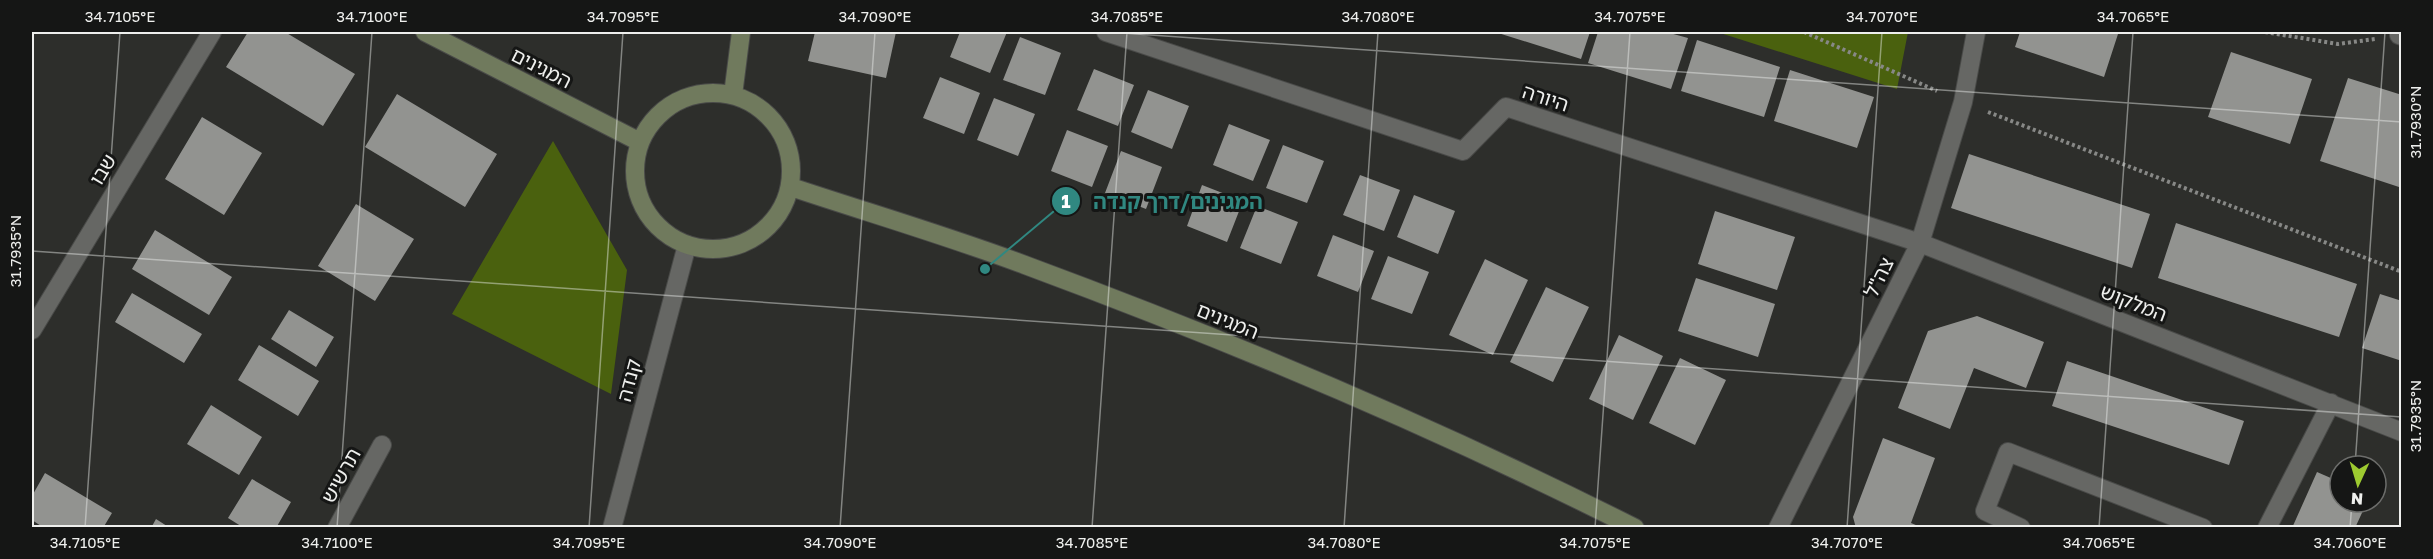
<svg xmlns="http://www.w3.org/2000/svg" width="2433" height="559" font-family="'Golos Text','Noto Sans Hebrew',sans-serif">
<rect width="100%" height="100%" fill="#2d2e2b"/>
<path fill="#4a610e" d="M1717,32H1908L1897,89Z
M553,141L627,270L611,394L452,314Z"/>
<path fill="#929390" d="M248,32H285L355,74L323,126L226,67Z
M815,32H896L886,78L808,61Z
M960,32H1007L990,73L950,57Z
M1495,32H1590L1581,59Z
M1598,32H1666L1688,38L1671,89L1588,63Z
M2020,32H2110L2118,34L2104,77L2015,47Z
M1020,37L1061,53L1045,95L1003,80Z
M1697,40L1780,67L1764,117L1681,91Z
M2231,52L2312,79L2290,144L2208,117Z
M1094,69L1134,85L1118,126L1077,110Z
M1790,70L1874,97L1857,148L1774,121Z
M940,77L980,93L964,134L923,118Z
M2348,78L2402,95V188L2320,161Z
M1148,90L1189,106L1172,149L1131,132Z
M397,94L497,154L465,207L365,147Z
M994,98L1035,114L1018,156L977,140Z
M202,117L262,153L224,215L165,179Z
M1229,124L1270,140L1253,181L1213,165Z
M1067,130L1108,146L1092,187L1051,171Z
M1283,145L1324,161L1307,203L1266,188Z
M1121,151L1162,167L1146,209L1105,193Z
M1969,154L2150,214L2132,268L1951,208Z
M1360,175L1400,190L1384,231L1343,215Z
M1202,185L1243,201L1227,242L1187,226Z
M1414,195L1455,211L1438,254L1397,237Z
M356,204L414,239L375,301L318,266Z
M1257,206L1298,222L1281,264L1240,248Z
M1715,211L1795,237L1777,290L1698,264Z
M2176,223L2357,284L2339,337L2158,278Z
M155,230L232,277L209,315L132,269Z
M1333,235L1374,251L1358,292L1317,276Z
M1388,256L1429,272L1412,314L1371,299Z
M1485,259L1528,280L1493,355L1449,335Z
M1696,278L1775,304L1758,357L1678,331Z
M1546,287L1589,307L1553,382L1510,362Z
M132,293L202,334L184,363L115,322Z
M2380,294L2402,301V361L2362,348Z
M289,310L334,337L316,367L271,339Z
M1977,316L2044,342L2026,388L1974,368L1950,429L1898,408L1928,331Z
M1619,335L1663,356L1633,420L1589,399Z
M259,345L319,381L298,416L238,380Z
M1680,358L1726,380L1695,445L1649,423Z
M2067,361L2244,421L2229,465L2052,406Z
M211,405L262,437L239,475L187,444Z
M1883,438L1935,458L1911,523L1923,528H1856L1853,517Z
M2317,472L2340,482V502H2367L2355,528H2292Z
M45,473L112,513L103,528H44L32,520V496Z
M252,479L291,502L276,528H244L228,518Z
M156,519L170,528H151Z"/>
<g fill="none" stroke-linecap="round" stroke-linejoin="round">
<g stroke="#494a48" stroke-width="20">
<path id="street" d="M1106,32L1463,151L1506,107L1920,243L2402,432
M2400,32L2399,35L2402,36
M32,330L212,32
M337,528L382,445
M612,528L687,245
M1778,528L1920,243L1963,102L1976,32
M2021,528L1985,511L2008,452L2203,528
M2267,528L2331,403"/>
</g>
<g stroke="#494a48" stroke-width="20">
<path id="secondary" d="M425,32L640,142
M635 171a78 78 0 1 1 156 0a78 78 0 1 1-156 0Z
M733,95L741,32
M791,187C869,213 948,236 1025,265C1233,342 1437,428 1635,528"/>
</g>
<path stroke="#878886" stroke-width="4" stroke-dasharray="3 3" stroke-linecap="butt" d="M1804,32L1937,91
M2265,32L2338,44L2375,39
M1988,112L2402,272"/>
<use href="#street" stroke="#666764" stroke-width="18"/>
<use href="#secondary" stroke="#707a5d" stroke-width="18"/>
</g>
<path fill="none" stroke="#eeefed" stroke-width="1.5" stroke-opacity="0.45" d="M1108,32L2402,122M32,251L2402,417M2355,466L2385,32M85,528L120,32M337,528L372,32M589,528L623,32M840,528L875,32M1092,528L1127,32M1344,528L1378,32M1595,528L1630,32M1847,528L1882,32M2099,528L2133,32M2350,528L2352,502"/>
<g text-anchor="middle" dominant-baseline="central" stroke-width="6" stroke-linejoin="round" paint-order="stroke">
<g font-size="20" fill="#eeefed" stroke="#151615">
<text transform="translate(542 67) rotate(27)">המגינים</text>
<text transform="translate(1546 97) rotate(18)">היורה</text>
<text transform="translate(102 169) rotate(-59)">שבו</text>
<text transform="translate(1878 277) rotate(-64)">צה"ל</text>
<text transform="translate(2134 302) rotate(21)">המלקוש</text>
<text transform="translate(1228 320) rotate(22)">המגינים</text>
<text transform="translate(628 380) rotate(-75)">קנדה</text>
<text transform="translate(340 475) rotate(-61)">תרשיש</text>
</g>
</g>
<path fill="none" stroke="#308881" stroke-width="2" d="M985 269L1066 201"/>
<g fill="#308881" stroke="#151615" stroke-width="2">
<circle cx="985" cy="269" r="6"/>
<circle cx="1066" cy="201" r="15"/>
</g>
<g font-size="18" text-anchor="middle" font-weight="bold" fill="#fff">
<text x="1066" y="208">1</text>
</g>
<g font-size="21" text-anchor="middle" font-weight="bold" fill="#308881" stroke="#151615" stroke-width="6" stroke-linejoin="round" paint-order="stroke">
<text x="1178" y="209">המגינים/דרך קנדה</text>
</g>
<rect width="2433" height="559" fill="none" stroke="#151615" stroke-width="66"/>
<g transform="translate(2358 484) rotate(184)"><circle r="28" fill="#151615" stroke="#6c6d6b" stroke-width="1.5"/>
<path d="M0-4.5L10 22L0 15L-10 22Z" fill="#9dca30"/>
<text y="-9" font-size="16" font-weight="bold" text-anchor="middle" fill="#eeefed">N</text>
</g>
<rect x="33" y="33" width="2367" height="493" fill="none" stroke="#eeefed" stroke-width="2"/>
<g font-size="15" text-anchor="middle" fill="#eeefed">
<text x="120" y="22">34.7105°E</text>
<text x="372" y="22">34.7100°E</text>
<text x="623" y="22">34.7095°E</text>
<text x="875" y="22">34.7090°E</text>
<text x="1127" y="22">34.7085°E</text>
<text x="1378" y="22">34.7080°E</text>
<text x="1630" y="22">34.7075°E</text>
<text x="1882" y="22">34.7070°E</text>
<text x="2133" y="22">34.7065°E</text>
<text transform="translate(2416 122) rotate(-90)" y="5">31.7930°N</text>
<text transform="translate(16 251) rotate(-90)" y="5">31.7935°N</text>
<text transform="translate(2416 416) rotate(-90)" y="5">31.7935°N</text>
<text x="85" y="548">34.7105°E</text>
<text x="337" y="548">34.7100°E</text>
<text x="589" y="548">34.7095°E</text>
<text x="840" y="548">34.7090°E</text>
<text x="1092" y="548">34.7085°E</text>
<text x="1344" y="548">34.7080°E</text>
<text x="1595" y="548">34.7075°E</text>
<text x="1847" y="548">34.7070°E</text>
<text x="2099" y="548">34.7065°E</text>
<text x="2350" y="548">34.7060°E</text>
</g>
</svg>
